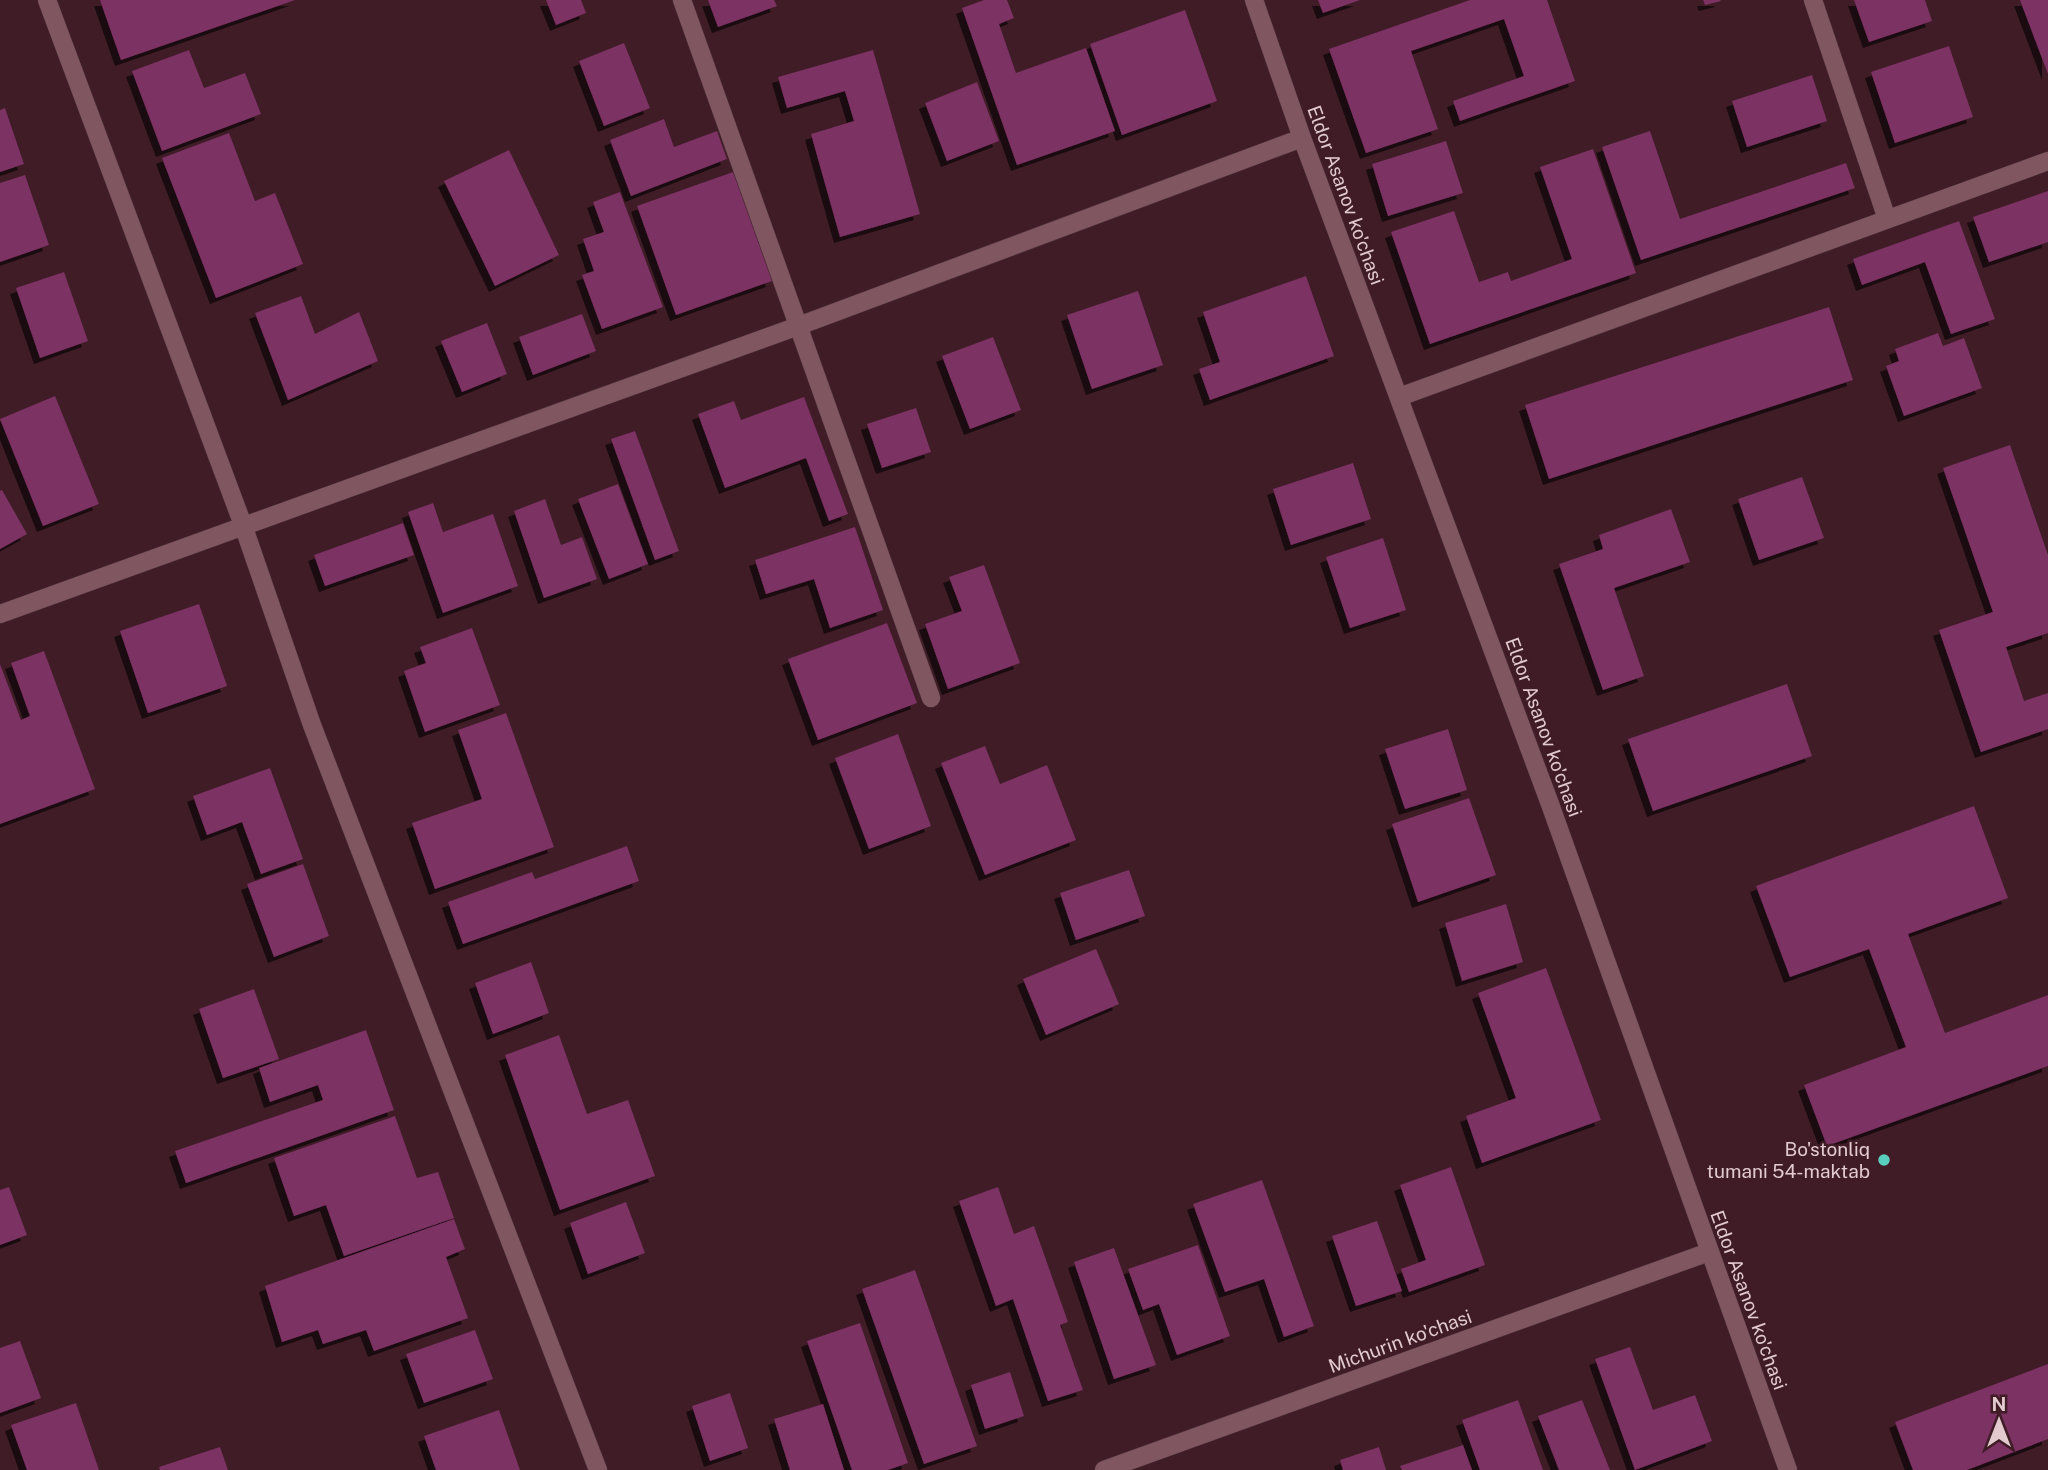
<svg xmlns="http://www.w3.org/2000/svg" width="2048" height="1470" font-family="'Public Sans',sans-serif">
<defs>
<filter id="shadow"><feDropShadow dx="-6" dy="6" stdDeviation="0" flood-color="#0009"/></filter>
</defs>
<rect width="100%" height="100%" fill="#3f1c26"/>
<path fill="#7b3062" filter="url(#shadow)" d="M100,0H295L121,60Z
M546,0H581L586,13L556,25Z
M708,0H774L777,6L718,27Z
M984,0H1007L1014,18L999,24L1016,73L1086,48L1115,131L1017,165L962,8Z
M1318,0H1360L1323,13Z
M1470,0H1547L1575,81L1460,121L1453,101L1524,76L1504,19L1411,51L1438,129L1366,153L1329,49Z
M1703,0H1720L1721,1L1705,5Z
M1854,0H1925L1932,21L1869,42Z
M2020,0H2048V74Z
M1185,10L1217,101L1122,135L1090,44Z
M624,43L650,108L604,126L579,61Z
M1949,46L1973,117L1895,143L1871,72Z
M189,50L204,88L245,73L261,114L162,151L132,71Z
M873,50L920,214L840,237L811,134L854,121L845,91L787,108L778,77Z
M1812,75L1827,121L1747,147L1732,101Z
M977,82L999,141L947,161L925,103Z
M5,108L24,164L0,172V110Z
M664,119L674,147L717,131L727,159L631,196L610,140Z
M1650,131L1680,219L1846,163L1855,188L1641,260L1602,147Z
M229,133L255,201L275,193L303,264L216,298L162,158Z
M1446,141L1463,193L1388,216L1372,164Z
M1593,149L1636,273L1430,344L1391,232L1454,211L1479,282L1508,272L1511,281L1572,259L1540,167Z
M509,150L559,255L495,286L444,181Z
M733,172L772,281L676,315L637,206Z
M25,175L49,245L0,262V183Z
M2048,191V242L1989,262L1973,217Z
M620,192L663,307L602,329L582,275L594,271L583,239L604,232L593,202Z
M1959,221L1995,319L1951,334L1925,262L1862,285L1853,259Z
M64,272L88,341L40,358L16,288Z
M1306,276L1334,356L1210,400L1199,369L1220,362L1203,312Z
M1138,291L1163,365L1092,389L1067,315Z
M301,296L315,334L359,312L378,361L288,400L255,313Z
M1829,307L1853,380L1549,479L1525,405Z
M582,314L596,351L533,375L519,337Z
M487,323L507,374L462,392L441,341Z
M1938,333L1943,346L1964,338L1982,388L1904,416L1886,366L1899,361L1895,349Z
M993,337L1021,410L970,429L942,356Z
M55,396L99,504L43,526L0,419Z
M804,397L848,514L829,521L806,458L725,488L698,414L734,401L741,420Z
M916,408L931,452L882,468L867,424Z
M635,431L679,551L655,560L611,439Z
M2010,445L2048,555V633L2006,647L2024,701L2048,693V729L1981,752L1939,630L1993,612L1943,468Z
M1353,463L1371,519L1291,545L1273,489Z
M1802,477L1824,538L1759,560L1738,499Z
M618,484L648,564L609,579L578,499Z
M2,490L27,534L0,549V491Z
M545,499L561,545L582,537L597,579L544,598L514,511Z
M433,503L443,532L493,514L518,586L443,613L408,512Z
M1671,509L1690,562L1614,588L1644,676L1603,690L1559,564L1603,549L1599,535Z
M403,523L414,555L325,586L314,555Z
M855,527L883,610L830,628L814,579L766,594L755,560Z
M1383,538L1406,610L1350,628L1326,557Z
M984,565L1020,663L948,689L925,624L962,611L949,577Z
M199,604L227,686L148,713L120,631Z
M887,623L917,703L818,740L788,659Z
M472,628L500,705L425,732L404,671L426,663L420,647Z
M44,651L95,789L0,824V664L21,720L30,716L11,663Z
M1787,684L1812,756L1653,811L1628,739Z
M506,713L554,847L435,889L412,823L482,799L458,730Z
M1448,729L1467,790L1405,809L1385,749Z
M898,734L931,826L869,849L835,758Z
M985,746L1000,784L1047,765L1076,840L985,875L941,763Z
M270,768L303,859L261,874L242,822L207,835L193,796Z
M1469,798L1496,875L1418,902L1392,824Z
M1974,806L2008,898L1908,934L1945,1033L2048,995V1066L1827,1146L1804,1085L1906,1047L1869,949L1790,977L1756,886Z
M627,846L639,881L463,944L448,902L532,872L535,879Z
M303,864L329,936L274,957L247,884Z
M1129,870L1145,916L1076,940L1060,893Z
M1506,904L1523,962L1462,981L1445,923Z
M1096,949L1119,1004L1046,1035L1023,979Z
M531,962L549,1013L493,1034L475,983Z
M1546,968L1601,1120L1482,1163L1466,1116L1516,1098L1478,993Z
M254,989L279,1059L223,1078L199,1009Z
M366,1030L394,1110L186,1183L175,1151L323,1100L318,1085L270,1102L259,1068Z
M559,1035L587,1114L628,1100L655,1176L560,1210L505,1055Z
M395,1116L417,1178L438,1172L454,1218L344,1256L326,1205L294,1216L274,1158Z
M1451,1167L1485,1265L1409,1292L1401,1269L1426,1260L1400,1185Z
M1262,1180L1314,1326L1284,1337L1264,1279L1225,1292L1193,1204Z
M9,1187L27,1235L0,1245V1190Z
M998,1187L1014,1234L1034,1226L1068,1322L1060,1325L1083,1390L1048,1401L1013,1299L996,1306L959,1201Z
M626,1202L645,1253L588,1274L570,1223Z
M454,1219L465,1249L446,1257L468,1318L374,1351L366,1330L323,1344L318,1330L282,1342L265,1286Z
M1377,1221L1402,1291L1356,1306L1332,1236Z
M1198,1245L1230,1336L1177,1355L1159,1304L1143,1310L1128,1269Z
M1114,1248L1156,1365L1114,1379L1074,1262Z
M915,1270L977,1446L924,1464L862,1289Z
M860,1323L908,1463L888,1470H852L807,1341Z
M475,1330L493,1379L424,1403L406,1354Z
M20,1341L41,1398L0,1413V1348Z
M1630,1347L1653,1410L1695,1395L1712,1441L1635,1470L1595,1359Z
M2048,1364V1439L1967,1470H1913L1895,1422Z
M1010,1372L1024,1416L985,1429L971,1385Z
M730,1393L748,1448L710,1461L692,1406Z
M1518,1400L1543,1470H1480L1462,1420Z
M1582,1400L1610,1470H1559L1538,1416Z
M76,1403L99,1470H27L11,1425Z
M823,1404L844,1470H790L774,1419Z
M499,1410L520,1470H436L424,1436Z
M1463,1445L1472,1470H1402L1400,1466Z
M220,1447L228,1470H160L159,1467Z
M1379,1447L1386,1470H1343L1340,1460Z"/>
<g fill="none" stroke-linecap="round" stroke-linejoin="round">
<g stroke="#553841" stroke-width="19">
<path id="minor" d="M47,0L243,525L312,725L598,1470
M682,0L931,698
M1254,0L1302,138L1550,804L1788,1470
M1813,0L1887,219
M1399,397L2048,161
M0,614L801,325L1302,138
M1104,1470L1709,1252"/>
</g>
<use href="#minor" stroke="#805661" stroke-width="18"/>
</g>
<circle fill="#5acebd" stroke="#3f1c26" stroke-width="2.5" cx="1884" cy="1160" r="7"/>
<g text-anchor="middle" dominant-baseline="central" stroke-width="5" stroke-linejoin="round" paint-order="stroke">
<g font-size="19" fill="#e2cacf" stroke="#3f1c26">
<text transform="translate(1346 195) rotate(70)">Eldor Asanov ko'chasi</text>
<text transform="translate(1544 727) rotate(70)">Eldor Asanov ko'chasi</text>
<text transform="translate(1749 1300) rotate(70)">Eldor Asanov ko'chasi</text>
<text transform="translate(1400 1341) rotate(-20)">Michurin ko'chasi</text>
</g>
<g font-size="19" fill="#e2cacf" stroke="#3f1c26" text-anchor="end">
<text x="1870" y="1149">Bo'stonliq<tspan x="1870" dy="22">tumani 54-maktab</tspan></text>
</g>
</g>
<g transform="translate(1999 1421)" stroke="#3f1c26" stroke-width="5" paint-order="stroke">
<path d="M0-5L12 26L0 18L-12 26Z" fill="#e2cacf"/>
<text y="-10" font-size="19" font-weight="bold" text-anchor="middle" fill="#e2cacf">N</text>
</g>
</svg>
